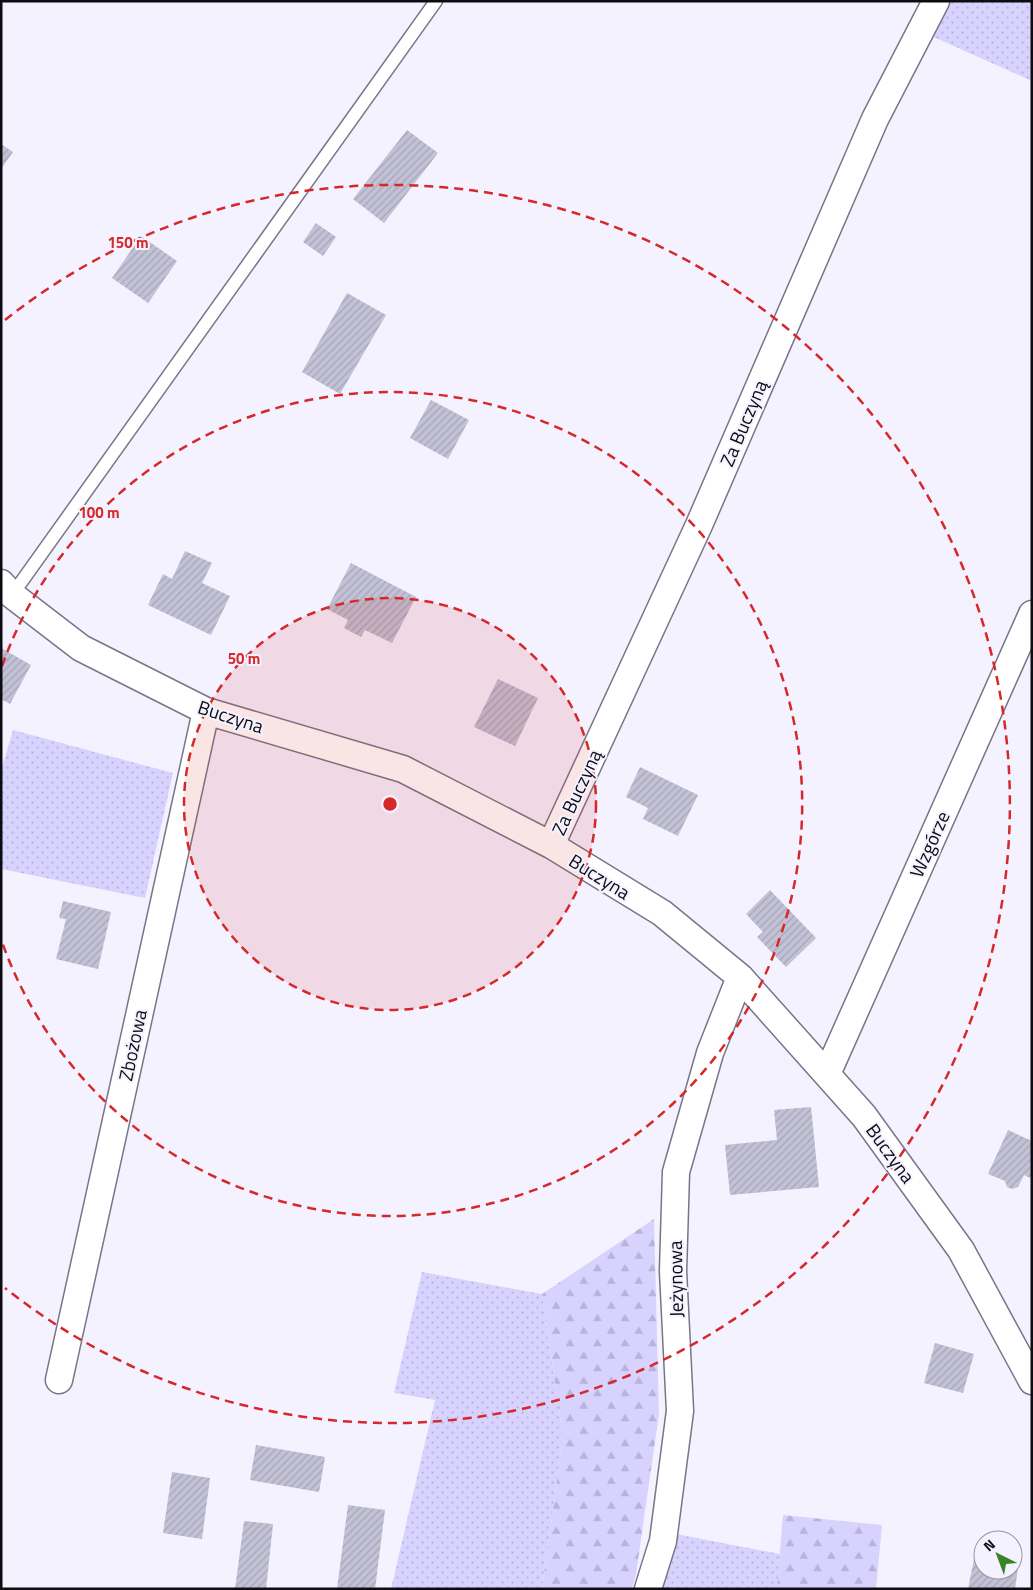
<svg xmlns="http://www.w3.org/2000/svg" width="1033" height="1590" font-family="'Titillium Web',sans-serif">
<defs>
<pattern id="grass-dots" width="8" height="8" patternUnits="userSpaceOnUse" patternTransform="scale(1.25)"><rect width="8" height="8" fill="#d8d2ff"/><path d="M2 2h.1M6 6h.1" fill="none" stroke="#b8b3da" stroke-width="1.8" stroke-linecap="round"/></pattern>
<pattern id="forest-firs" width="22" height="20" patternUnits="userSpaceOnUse" patternTransform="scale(1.25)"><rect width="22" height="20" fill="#d8d2ff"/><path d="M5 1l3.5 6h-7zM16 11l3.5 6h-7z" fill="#b8b3da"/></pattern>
<pattern id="building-hatch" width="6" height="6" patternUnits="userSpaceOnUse" patternTransform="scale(1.25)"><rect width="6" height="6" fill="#c3c1d5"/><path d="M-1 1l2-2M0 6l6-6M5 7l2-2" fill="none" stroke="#a6a5b6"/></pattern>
</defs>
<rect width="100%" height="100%" fill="#f4f2ff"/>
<path fill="url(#grass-dots)" d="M948,1H1032V81L927,34Z
M13,730L173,773L145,898L1,869V771Z
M422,1272L542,1294L563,1437L542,1589H391L435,1400L394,1393Z
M676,1534L780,1554L777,1589H660Z"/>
<path fill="url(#forest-firs)" d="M654,1219L659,1414L636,1574L632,1589H542L563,1437L542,1294Z
M783,1515L882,1525L876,1589H777Z"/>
<path fill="url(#building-hatch)" d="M407,130L438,153L384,223L353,199Z
M1,144L13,152L1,169Z
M316,223L336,237L323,256L303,242Z
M141,236L177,261L148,303L112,278Z
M347,293L386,315L340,394L302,372Z
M431,400L469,420L448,459L410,438Z
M185,551L212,563L202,583L230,596L211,635L148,605L163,574L172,579Z
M351,563L416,597L392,643L365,630L361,637L344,628L348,620L327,609Z
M1,648L31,665L10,704L1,699Z
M498,679L538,698L515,746L474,727Z
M640,767L698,795L678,836L643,819L648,808L626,797Z
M770,890L816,938L786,967L757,937L763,932L746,914Z
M63,901L111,912L98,969L56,959L66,919L59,918Z
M811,1107L819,1187L730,1195L725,1145L777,1140L774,1110Z
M1008,1130L1032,1141V1174L1030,1178L1024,1175L1018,1187L1012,1189L1007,1187L1005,1181L988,1174Z
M935,1343L974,1354L963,1393L924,1383Z
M256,1445L325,1457L319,1492L250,1480Z
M172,1472L210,1478L202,1539L163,1533Z
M348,1505L385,1510L375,1589H337Z
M244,1521L273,1524L266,1589H235Z
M977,1544H983V1570H1013V1548H1021L1015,1589H968Z"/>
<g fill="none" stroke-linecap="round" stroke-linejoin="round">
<g stroke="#787588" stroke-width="15">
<path id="lane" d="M12,595L436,1"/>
</g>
<g stroke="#787588" stroke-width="29">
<path id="street" d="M1,583L12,595L81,648L206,711L403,769L551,845L662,913L740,977L864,1116L961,1250L1032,1381
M551,845L699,525L875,119L936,1
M827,1074L1032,614
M59,1380L206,711
M648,1589L663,1541L680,1411L673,1271L676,1172L710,1053L740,977"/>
</g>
<use href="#lane" stroke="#fff" stroke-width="12"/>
<use href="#street" stroke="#fff" stroke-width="26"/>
</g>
<circle cx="390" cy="804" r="206" fill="#d62828" fill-opacity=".12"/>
<g fill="none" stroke="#d62828" stroke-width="2.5" stroke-dasharray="9 6">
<circle cx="390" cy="804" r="206"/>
<path d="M2 666A412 412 0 1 1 2 942"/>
<path d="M5 320A619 619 0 1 1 5 1288"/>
</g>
<g text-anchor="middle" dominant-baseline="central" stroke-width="4" stroke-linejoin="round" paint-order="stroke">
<g font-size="19" fill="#0d0c12" stroke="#f4f2ff">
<text transform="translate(743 423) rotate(-67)">Za Buczyną</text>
<text transform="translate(231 716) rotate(18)">Buczyna</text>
<text transform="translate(576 792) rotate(-65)">Za Buczyną</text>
<text transform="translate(929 844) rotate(-66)">Wzgórze</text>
<text transform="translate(600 876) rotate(32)">Buczyna</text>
<text transform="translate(132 1045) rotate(-78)">Zbożowa</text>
<text transform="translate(891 1153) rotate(54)">Buczyna</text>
<text transform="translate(675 1279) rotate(-91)">Jeżynowa</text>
</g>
</g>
<circle cx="390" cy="804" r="8" fill="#d62828" stroke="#f4f2ff" stroke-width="2.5"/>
<g font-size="15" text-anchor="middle" font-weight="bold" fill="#d62828" stroke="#f4f2ff" stroke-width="4" stroke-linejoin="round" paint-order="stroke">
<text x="128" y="248">150 m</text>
<text x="99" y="518">100 m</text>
<text x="244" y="664">50 m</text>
</g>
<rect width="1033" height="1590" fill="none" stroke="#0d0c12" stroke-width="5"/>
<g transform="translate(998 1555) rotate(318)"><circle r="24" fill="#f4f2ff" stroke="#9896a0"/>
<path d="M0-4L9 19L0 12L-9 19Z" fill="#3c8227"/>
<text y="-8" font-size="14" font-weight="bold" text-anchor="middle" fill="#0d0c12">N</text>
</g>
</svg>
